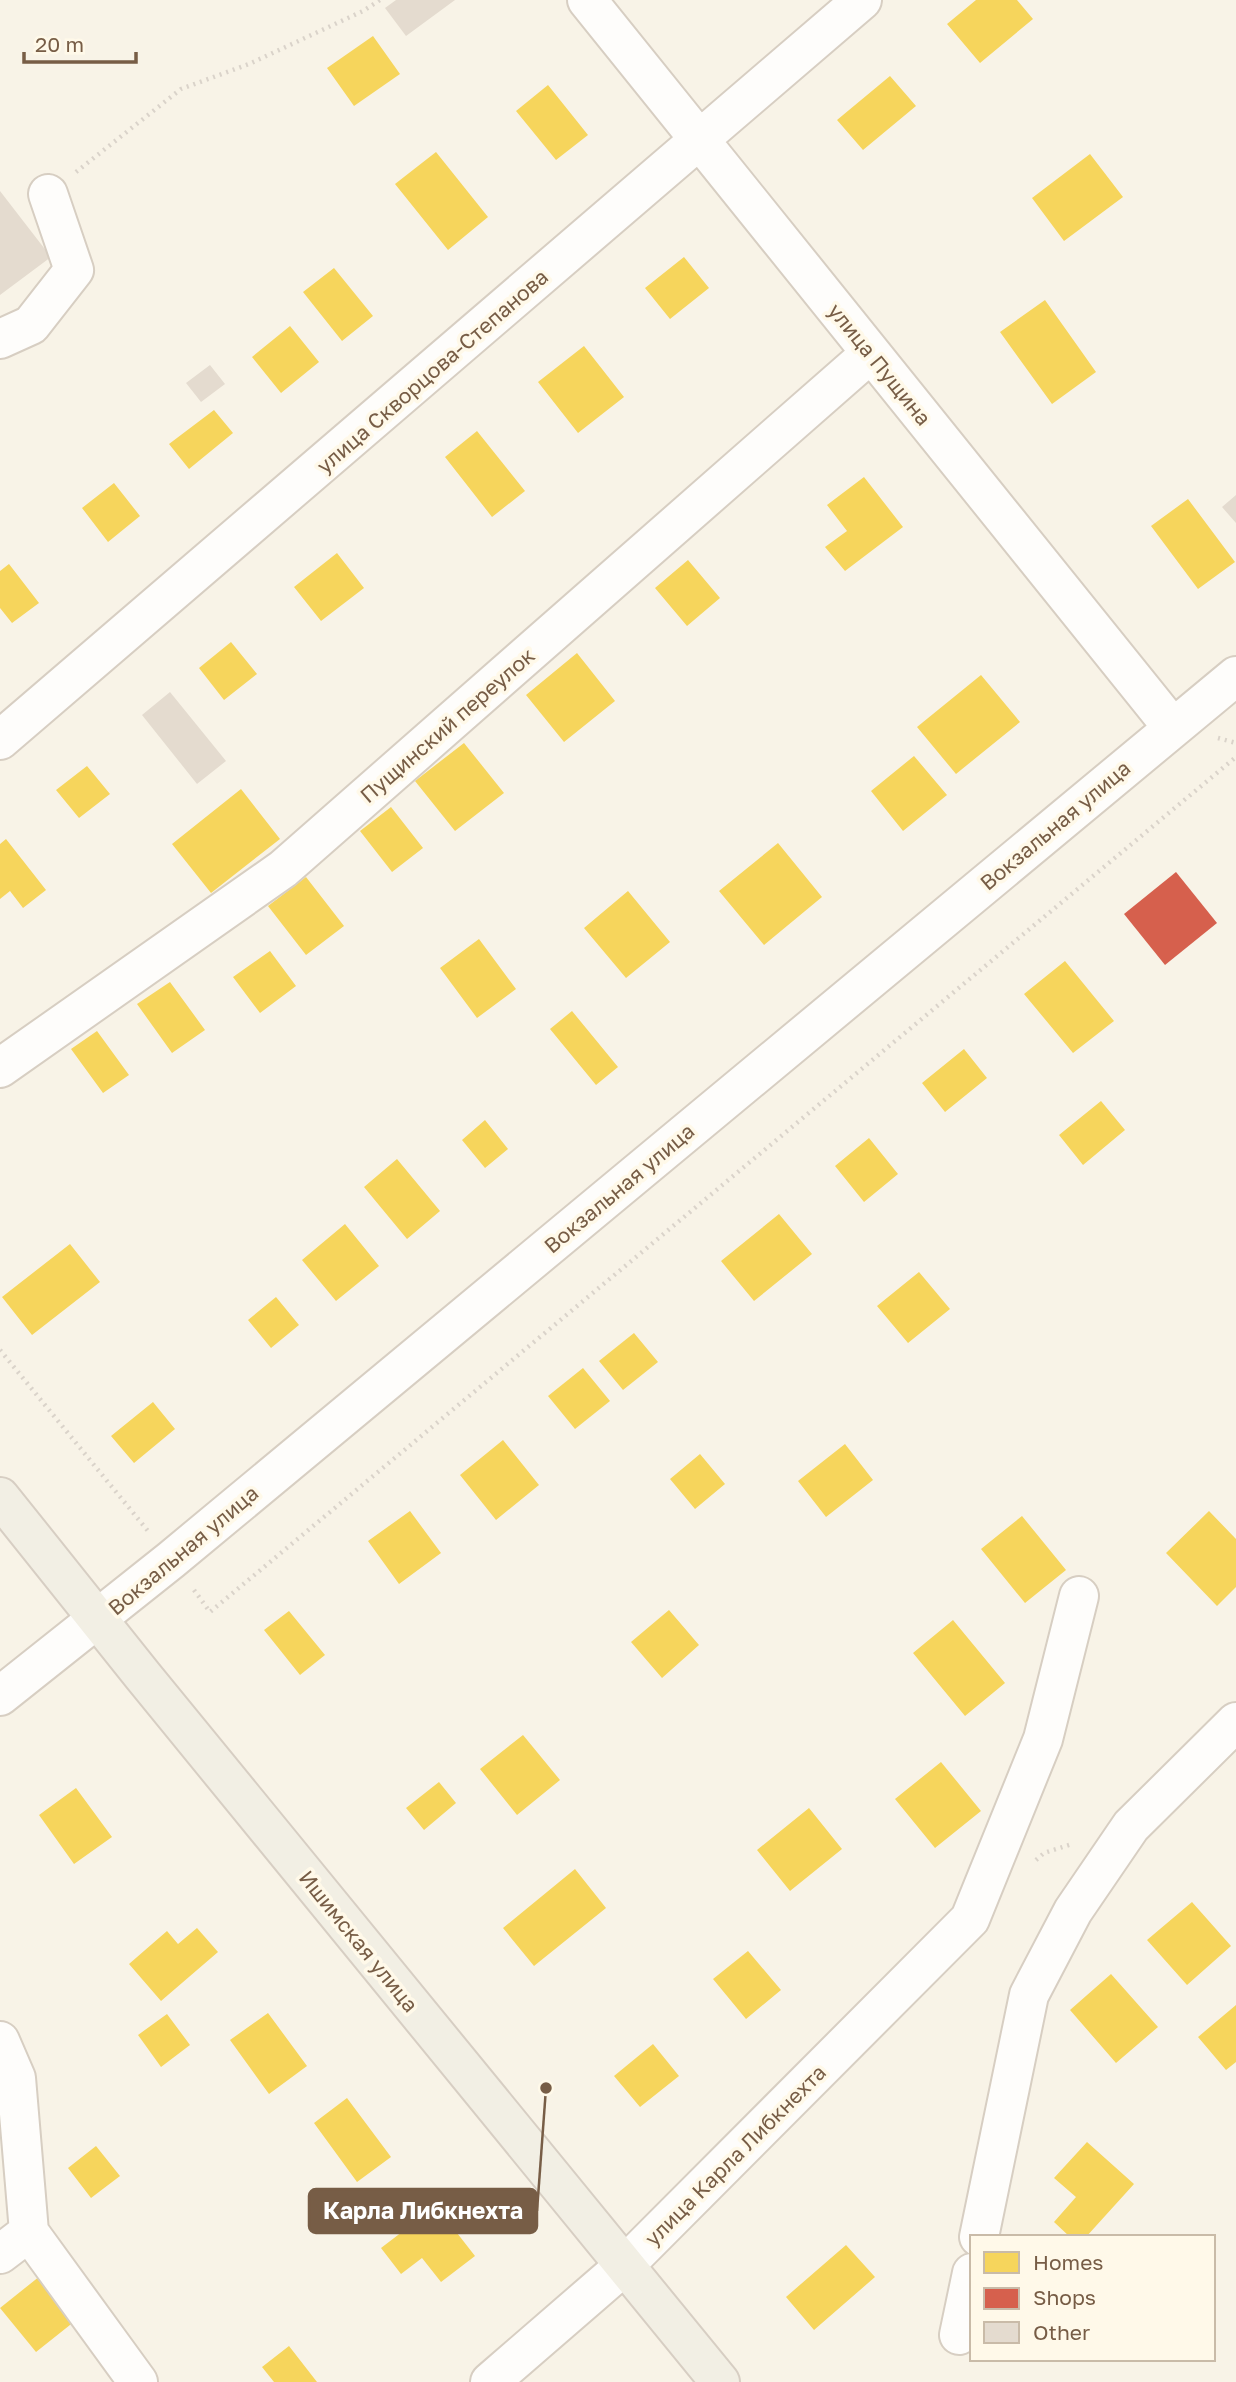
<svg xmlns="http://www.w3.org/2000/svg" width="1236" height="2382" font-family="'Golos Text',sans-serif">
<rect width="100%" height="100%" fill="#f8f3e7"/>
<path fill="#f6d55c" d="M976,0H1017L1033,19L980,63L947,24Z
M373,36L400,74L354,106L327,68Z
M890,76L916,106L863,150L837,120Z
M548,85L588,135L556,160L516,111Z
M436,152L488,217L448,250L395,184Z
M1090,154L1123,197L1064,241L1032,198Z
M684,257L709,288L670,319L645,288Z
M334,268L373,316L342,341L303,292Z
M1045,300L1096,372L1052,404L1000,332Z
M290,326L319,362L281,393L252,357Z
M584,346L624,397L578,433L538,382Z
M214,410L233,433L189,469L169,444Z
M477,431L525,491L492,517L445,457Z
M864,477L903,527L845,571L825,547L847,531L827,505Z
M114,483L140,516L108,542L82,508Z
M1188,499L1235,562L1198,589L1151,526Z
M337,553L364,588L321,621L294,587Z
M688,560L720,598L687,626L655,588Z
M9,564L39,603L12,623L0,608V571Z
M231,642L257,674L224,700L199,668Z
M577,653L615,701L564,742L526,695Z
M981,675L1020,722L956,774L917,727Z
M464,743L504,793L455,831L415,781Z
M914,756L947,795L903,831L871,791Z
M87,766L110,794L79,818L56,790Z
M241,789L280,839L211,893L172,844Z
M391,807L423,848L392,872L360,831Z
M6,839L46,890L23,908L10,891L0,899V844Z
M778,843L822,897L764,945L719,891Z
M306,877L344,926L306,955L268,906Z
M628,891L670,942L626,978L584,928Z
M479,939L516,989L477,1018L440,968Z
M270,951L296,986L260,1013L233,977Z
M1065,961L1114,1021L1073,1053L1024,994Z
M170,982L205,1030L172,1053L137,1004Z
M572,1011L618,1067L596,1085L550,1029Z
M97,1031L129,1075L103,1093L71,1049Z
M964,1049L987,1078L945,1112L922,1083Z
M1101,1101L1125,1130L1083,1165L1059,1135Z
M485,1120L508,1149L485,1168L462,1140Z
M869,1138L898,1174L864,1202L835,1166Z
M397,1159L440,1211L407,1239L364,1187Z
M779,1214L812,1254L754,1301L721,1261Z
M345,1224L379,1266L336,1301L302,1260Z
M70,1244L100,1282L32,1335L2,1297Z
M919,1272L950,1309L908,1343L877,1306Z
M276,1297L299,1325L271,1348L248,1320Z
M634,1333L658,1362L623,1390L599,1361Z
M583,1368L610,1401L575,1429L548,1396Z
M153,1402L175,1429L134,1463L111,1436Z
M503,1440L539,1485L496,1520L460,1475Z
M845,1444L873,1480L826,1517L798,1481Z
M700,1454L725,1484L695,1509L670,1479Z
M410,1511L441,1553L399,1584L368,1541Z
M1209,1511L1236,1539V1587L1217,1606L1166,1553Z
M1022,1516L1066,1570L1025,1603L981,1549Z
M669,1610L699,1645L662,1678L631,1642Z
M289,1611L325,1655L300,1675L264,1630Z
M953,1620L1005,1683L965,1716L913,1653Z
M523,1735L560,1780L517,1815L480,1769Z
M941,1762L981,1811L935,1848L895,1799Z
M439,1782L456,1803L424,1830L406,1808Z
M76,1788L112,1837L74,1864L39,1815Z
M809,1808L842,1849L790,1891L757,1850Z
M575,1869L606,1908L534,1966L503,1928Z
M1192,1902L1231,1946L1187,1985L1147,1940Z
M197,1928L218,1952L161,2001L129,1964L167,1931L178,1944Z
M748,1951L781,1990L746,2019L713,1979Z
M1111,1974L1158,2027L1116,2063L1070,2010Z
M1236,2005V2062L1226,2070L1198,2037Z
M268,2013L307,2066L269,2094L230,2040Z
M167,2014L190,2045L161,2067L138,2035Z
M653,2044L679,2076L640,2107L614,2076Z
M347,2098L391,2157L357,2182L314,2123Z
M1087,2142L1134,2184L1086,2237H1070L1054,2222L1076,2197L1054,2178Z
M96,2146L120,2176L91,2198L68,2168Z
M436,2206L475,2256L441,2282L422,2258L401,2274L381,2248Z
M846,2245L875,2277L814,2330L786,2297Z
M40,2276L75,2321L36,2352L0,2308Z
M289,2346L317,2382H274L262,2367Z"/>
<path fill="#d6604d" d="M1176,872L1217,923L1165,965L1124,914Z"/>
<path fill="#e4dbcf" d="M396,0H455L406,36L385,8Z
M0,191L51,257L0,295Z
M210,365L225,384L201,402L186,383Z
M1236,495V523L1222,507Z
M170,692L226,761L197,784L142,715Z"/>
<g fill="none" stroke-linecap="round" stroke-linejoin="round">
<g stroke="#d7cec2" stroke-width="42">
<path id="minor" d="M587,0L1173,728
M0,339L31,325L74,270L48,194
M0,740L862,0
M0,1068L283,869L871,353
M0,1696L171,1560L1236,676
M0,2041L16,2078L29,2232L138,2382
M979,2237L1029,1995L1073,1911L1131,1826L1236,1722
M0,2254L29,2232
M959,2335L972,2273
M490,2382L624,2266L970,1919L1043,1739L1079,1596"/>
</g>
<g stroke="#d7cec3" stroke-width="42">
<path id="major" d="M0,1497L143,1676L720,2382"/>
</g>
<path stroke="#dad3ca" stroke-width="4.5" stroke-dasharray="2 5" stroke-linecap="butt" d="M76,172L181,89L249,64L363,11L380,0
M1218,738L1236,743
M0,1350L148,1531
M194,1590L210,1612L1236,757
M1036,1860L1044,1853L1072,1844"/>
<use href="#minor" stroke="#fefdfb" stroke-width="38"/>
<use href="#major" stroke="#f2efe4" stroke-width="38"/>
</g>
<g text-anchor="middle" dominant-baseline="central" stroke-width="7" stroke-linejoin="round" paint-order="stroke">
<g font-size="21" fill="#775d46" stroke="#fff9e9">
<text transform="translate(880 364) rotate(51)">улица Пущина</text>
<text transform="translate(432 371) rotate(-41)">улица Скворцова-Степанова</text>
<text transform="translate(447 725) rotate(-41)">Пущинский переулок</text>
<text transform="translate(1055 825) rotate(-40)">Вокзальная улица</text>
<text transform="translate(619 1188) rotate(-40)">Вокзальная улица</text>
<text transform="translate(183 1550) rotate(-40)">Вокзальная улица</text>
<text transform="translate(359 1941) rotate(51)">Ишимская улица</text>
<text transform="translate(735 2155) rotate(-45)">улица Карла Либкнехта</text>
</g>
</g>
<path fill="none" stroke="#775d46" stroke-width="2.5" d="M546 2088L537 2211"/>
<circle fill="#775d46" stroke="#fff9e9" stroke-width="2.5" cx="546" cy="2088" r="7"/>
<rect fill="#775d46" stroke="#775d46" stroke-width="2.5" x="309" y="2189" width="228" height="44" rx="7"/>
<g font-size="23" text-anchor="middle" font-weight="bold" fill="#fff">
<text x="423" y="2219">Карла Либкнехта</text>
</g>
<rect x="970" y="2235" width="245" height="126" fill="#fff9e9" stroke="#c9bba8" stroke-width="2"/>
<rect x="984" y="2252" width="35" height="21" fill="#f6d55c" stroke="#c9bba8" stroke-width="2"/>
<text x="1033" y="2270" font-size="21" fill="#775d46">Homes</text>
<rect x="984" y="2288" width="35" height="21" fill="#d6604d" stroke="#c9bba8" stroke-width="2"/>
<text x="1033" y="2305" font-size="21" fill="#775d46">Shops</text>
<rect x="984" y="2322" width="35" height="21" fill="#e4dbcf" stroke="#c9bba8" stroke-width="2"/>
<text x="1033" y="2340" font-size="21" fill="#775d46">Other</text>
<path d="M24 52v10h112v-10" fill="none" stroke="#775d46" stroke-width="3.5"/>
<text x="35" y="52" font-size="21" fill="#775d46" stroke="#fff9e9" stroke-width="5" paint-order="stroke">20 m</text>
</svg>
